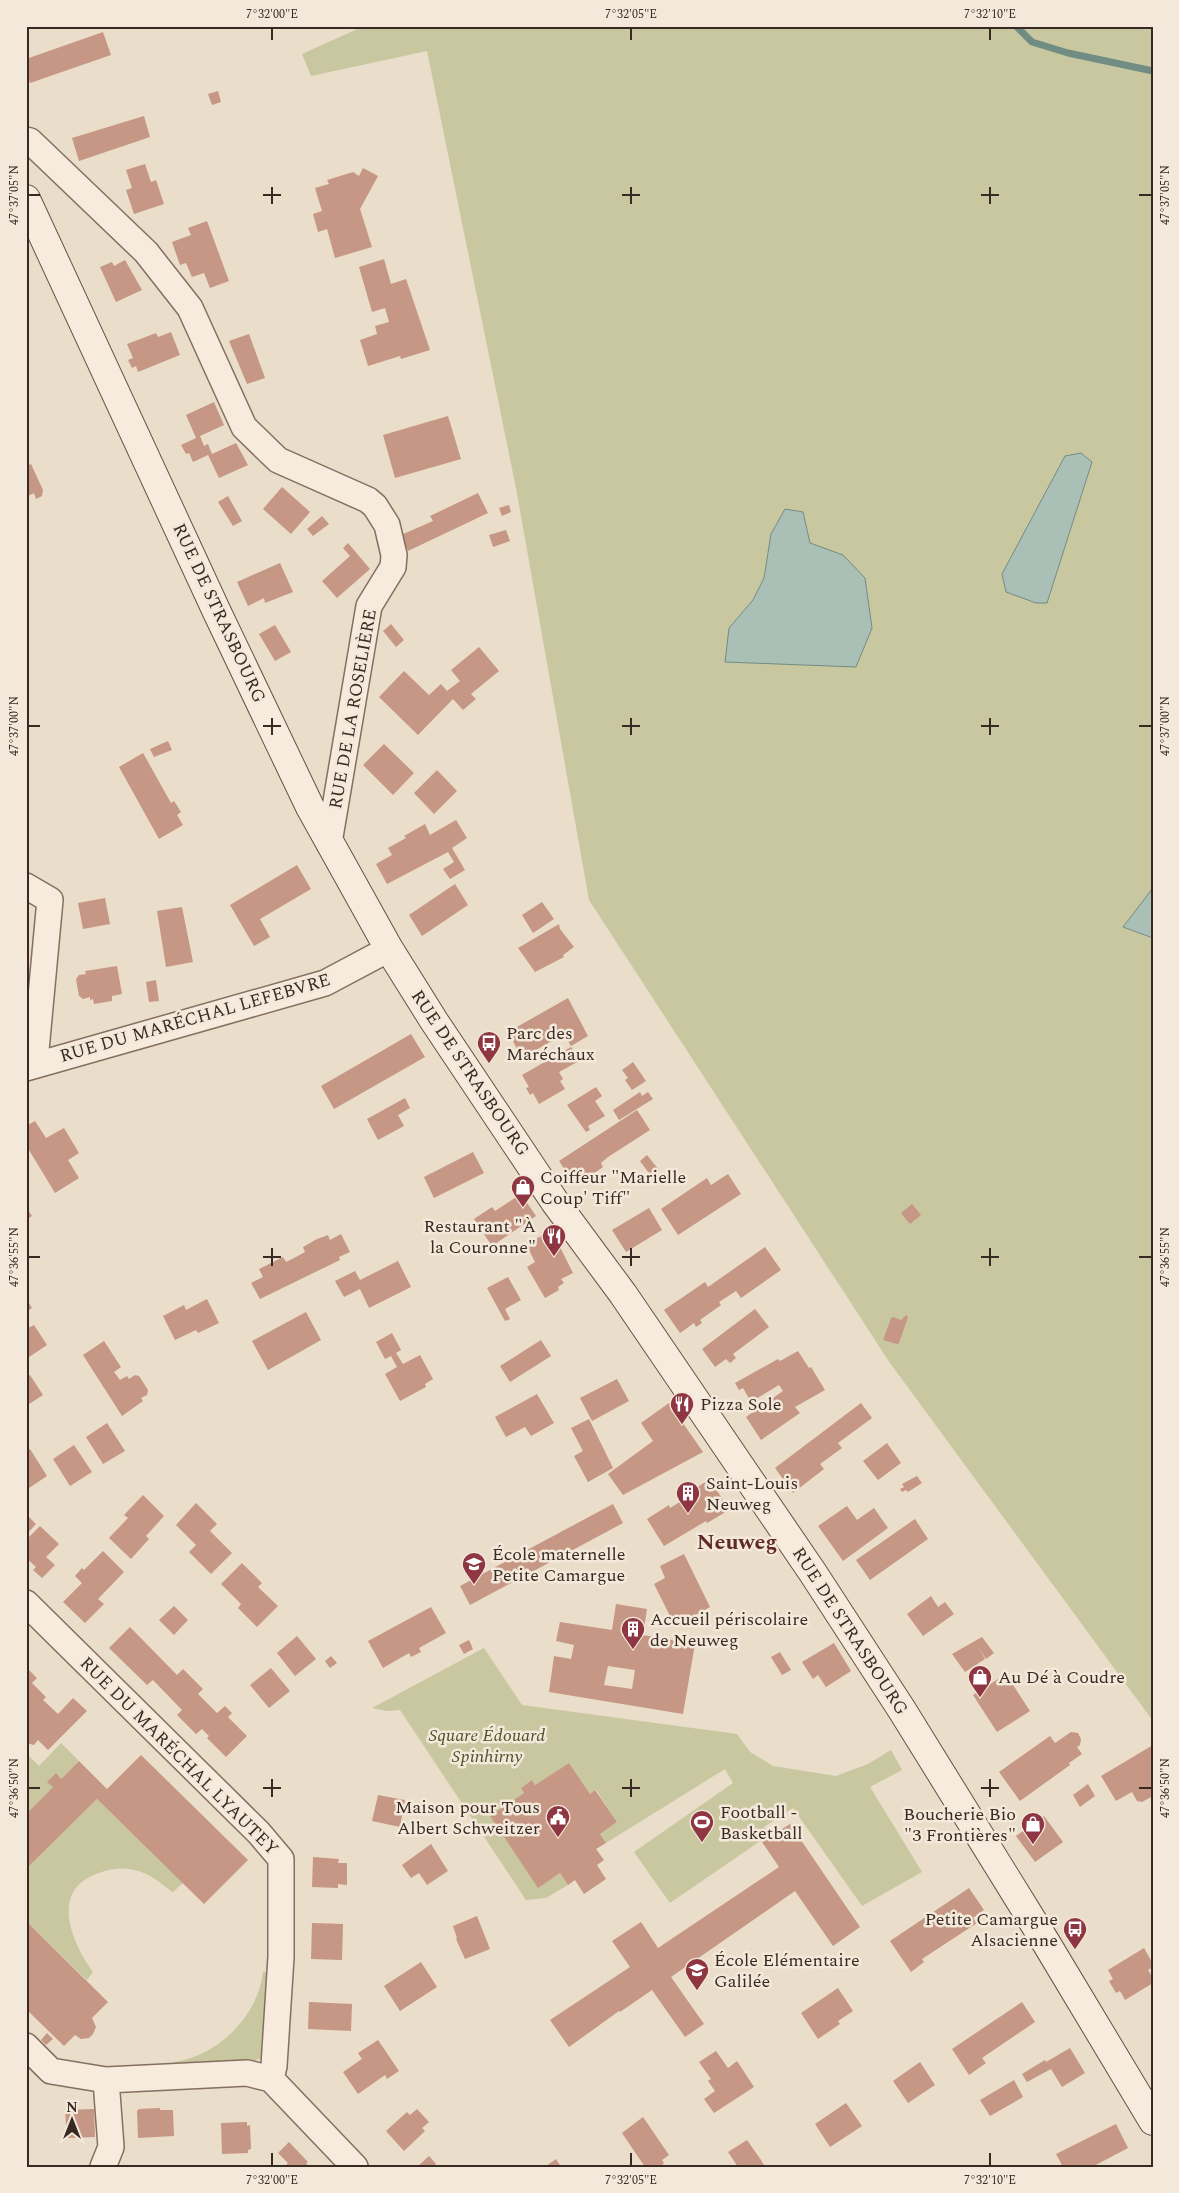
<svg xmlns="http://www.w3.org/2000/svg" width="1179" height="2193" font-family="Spectral,serif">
<rect width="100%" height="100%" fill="#eaddca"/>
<path fill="#c8c79f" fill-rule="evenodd" d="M364,26H1153V1721L890,1363L589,900L516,488L427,51L311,76L302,54ZM1081,453L1092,462L1047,602ZM785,510L803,512L810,543L825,549L729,628L753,600L764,578L771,534Z
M484,1648L522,1705L737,1734L750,1752L773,1766L836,1776L868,1764L891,1750L902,1770L870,1787L922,1872L862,1906L793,1808L764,1827L769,1835L670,1903L634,1852L733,1783L725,1769L606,1843L600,1834L617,1822L596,1790L590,1794L569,1763L535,1785L532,1780L521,1788L524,1793L490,1816L538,1887L560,1873L568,1885L546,1898L526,1900L400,1710L386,1711L372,1708Z
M61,1743L79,1761L61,1779L55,1774L48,1782L53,1787L26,1814V1753L39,1766Z
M97,1799L183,1883L173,1892C164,1886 154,1877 144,1873C129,1867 114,1867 99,1873C49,1889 71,1942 93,1972L87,1980L26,1921V1869Z
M268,1971L267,2044L261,2058L245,2064L174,2066V2062C218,2056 258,2016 263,1972Z"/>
<path fill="#aabfb6" stroke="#718d83" d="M1081,453L1092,462L1047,603H1036L1006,592L1002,574L1065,456Z
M785,509L803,512L810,543L843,555L865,578L872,628L856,667L725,662L729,628L753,600L764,578L771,534Z
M1153,888V938L1123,927Z"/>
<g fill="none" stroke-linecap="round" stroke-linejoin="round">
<path stroke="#718d83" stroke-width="7" d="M1016,26L1032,42L1068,53L1153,71"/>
</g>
<path fill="#c59784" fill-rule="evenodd" d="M103,32L111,55L30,83L26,73V59Z
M218,91L221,102L212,105L208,94Z
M144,116L150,137L79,161L72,138Z
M145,164L151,182L156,180L164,204L134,214L126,190L132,188L126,170Z
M363,168L378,176L360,209L372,247L335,258L327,229L318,232L313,214L322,211L315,188L329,184L327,180L353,172L359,176Z
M207,221L229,281L210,288L204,273L192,277L186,263L180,265L172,242L191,235L188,228Z
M384,259L391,284L406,279L430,350L401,359L400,356L368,366L360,340L377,334L375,326L389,322L385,308L372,312L359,267Z
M125,260L142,290L116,302L100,267L112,262L114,266Z
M171,332L180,355L138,372L136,366L132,368L128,360L133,358L127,344L156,333L158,337Z
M249,334L265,378L247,384L229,341Z
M214,402L224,425L200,436L204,446L208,444L212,454L236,443L248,465L219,478L208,455L193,462L189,453L186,454L181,445L196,438L186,415Z
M448,416L461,459L395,478L383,435Z
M31,464L43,490L42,496L36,499L34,493L26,497V466Z
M282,487L310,512L291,534L263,509Z
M478,493L488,513L408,551L401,535L433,521L430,516Z
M228,496L242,521L233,526L218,502Z
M509,505L511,512L502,516L499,508Z
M322,516L329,524L313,536L307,529Z
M506,530L510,541L493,547L489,535Z
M348,543L370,569L337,598L322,581L350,556L343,548Z
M280,563L293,592L265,603L264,598L248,606L237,582Z
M391,624L404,640L396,647L383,631Z
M275,625L291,652L275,661L259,634Z
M479,647L499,671L471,694L476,699L463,710L453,699L418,735L379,697L404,671L429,695L441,684L447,691L460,681L451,670Z
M168,741L172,750L154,757L150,749Z
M384,744L414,773L393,795L363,765Z
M143,753L171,803L174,801L181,812L177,815L183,825L159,839L119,767Z
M437,770L457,791L434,814L414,793Z
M456,820L467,838L452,848L465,870L450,879L443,869L454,862L448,852L387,884L376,864L392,855L388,848L406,838L404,836L425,824L430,835Z
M297,865L311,889L260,919L270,937L254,946L230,905Z
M455,884L468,905L422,936L409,915Z
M105,898L110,924L83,929L78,903Z
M542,902L554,919L533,933L522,915Z
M182,907L193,962L166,967L157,911Z
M559,924L560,929L574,947L563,955L564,957L535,972L518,948Z
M117,966L122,994L112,996V1001L94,1004L93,999L90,1000V997L83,999L79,996L76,979L79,975L86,974L85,971Z
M156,980L159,1001L149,1002L146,982Z
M568,998L588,1036L571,1046L564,1034L522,1058L508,1032Z
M411,1034L425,1057L334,1109L321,1086Z
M571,1047L579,1061L559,1072L563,1079L560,1081L565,1089L539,1104L533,1093L530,1095L526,1088L529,1087L522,1075Z
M633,1062L646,1081L632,1090L625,1080L628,1078L622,1070Z
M596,1087L602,1096L595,1101L605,1116L588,1126L590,1130L586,1132L567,1105Z
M640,1092L642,1096L648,1092L653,1099L619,1120L613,1110Z
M405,1098L410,1108L398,1115L404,1126L378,1140L367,1119Z
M637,1110L650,1130L608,1157L601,1163L603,1167L590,1176L588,1173L573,1182L559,1161Z
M35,1121L46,1138L64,1128L79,1153L68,1160L79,1178L55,1193L26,1145V1126Z
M473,1152L484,1173L434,1198L424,1177Z
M647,1155L659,1170L651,1176L640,1161Z
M728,1174L741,1194L678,1235L661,1209L707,1178L711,1185Z
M521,1194L536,1216L492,1246L474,1219L492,1207L495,1211Z
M912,1204L921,1215L910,1224L901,1213Z
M26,1207L32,1216L26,1220Z
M649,1208L662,1230L626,1252L612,1230Z
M549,1232L561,1249L573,1273L561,1279L564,1283L558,1287L559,1290L545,1298L527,1267L535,1262L526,1244Z
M341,1234L350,1252L339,1257L340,1260L260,1299L251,1283L263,1277L259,1269L283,1257L286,1262L296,1257L305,1252L303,1247L317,1239L328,1235L330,1240Z
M765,1247L781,1270L741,1298L736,1291L719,1302L721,1305L700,1320L702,1323L696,1327L694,1323L680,1333L664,1310L705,1282L708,1287Z
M398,1261L411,1287L369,1308L360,1289L344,1297L335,1281L355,1271L360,1280Z
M508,1277L521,1300L505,1309L510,1319L505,1321L487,1288Z
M26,1298L32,1308L26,1312Z
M207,1299L219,1323L198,1333L196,1330L175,1340L163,1316L184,1305L186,1310Z
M755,1309L769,1327L733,1354L736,1358L730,1363L726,1359L715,1367L702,1349Z
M306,1312L321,1340L268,1370L252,1341Z
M906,1315L908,1317L899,1343L897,1344L883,1340L891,1318L893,1317L901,1320Z
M34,1325L47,1345L26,1359V1329Z
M392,1333L401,1350L396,1353L403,1364L420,1355L433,1379L425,1384L426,1387L400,1401L385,1374L397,1367L391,1356L385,1359L376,1342Z
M541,1340L551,1356L510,1382L500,1366Z
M104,1341L121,1367L114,1372L120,1380L127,1376L129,1379L135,1375L139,1376L148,1390L147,1395L141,1398L143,1401L122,1416L83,1355Z
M798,1351L809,1368L811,1367L825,1390L795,1407L800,1413L761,1440L746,1417L783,1391L779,1385L751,1402L743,1388L739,1390L735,1383L778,1359L780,1361Z
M30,1375L43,1395L26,1406V1377Z
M617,1379L629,1401L592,1421L580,1398Z
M537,1394L554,1423L531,1436L525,1427L506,1437L495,1417Z
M669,1403L703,1452L623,1495L608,1474L653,1441L641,1423Z
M861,1403L872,1418L838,1443L842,1448L820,1464L824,1469L793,1493L775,1468Z
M589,1419L613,1468L588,1482L574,1456L583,1451L571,1428Z
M107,1423L125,1451L103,1464L86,1437Z
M887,1443L901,1463L878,1480L863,1461Z
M74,1445L92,1472L70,1486L53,1459Z
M30,1449L47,1476L26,1490V1451Z
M917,1476L922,1483L908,1492L906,1490L902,1492L900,1489L904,1487L902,1484Z
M710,1479L729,1510L707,1523L706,1521L664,1546L647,1519L669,1505L670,1508L690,1496L688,1493Z
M143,1495L164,1516L146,1536L149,1539L131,1559L109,1538L128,1518L124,1515Z
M196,1503L217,1524L210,1531L232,1553L211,1574L189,1552L196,1545L176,1525Z
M613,1504L623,1523L470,1605L460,1586Z
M847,1506L857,1520L874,1508L888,1528L843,1561L818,1526Z
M26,1514L36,1524L26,1535Z
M915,1519L928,1539L870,1580L856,1560Z
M40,1526L59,1544L46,1557L55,1565L42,1578L33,1570L36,1567L26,1558V1540Z
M103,1551L124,1572L98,1599L104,1604L85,1623L63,1602L82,1583L75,1576L82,1568L84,1570Z
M684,1554L710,1607L675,1626L654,1584L665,1578L660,1566Z
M242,1563L262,1583L258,1587L278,1606L257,1627L238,1608L241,1604L221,1584Z
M931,1596L938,1607L945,1602L954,1614L923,1636L907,1614Z
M616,1604L647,1609L643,1635L695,1644L683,1714L549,1692L554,1656L571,1659L574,1645L556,1641L560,1622L612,1630ZM608,1666L635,1670L632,1689L604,1685Z
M174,1606L188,1620L174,1635L159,1620Z
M431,1607L446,1633L419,1648L421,1652L411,1657L409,1653L383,1668L368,1641Z
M130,1627L177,1675L183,1669L203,1689L198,1694L217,1713L225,1706L232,1713L228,1717L247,1736L226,1757L207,1738L209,1736L202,1729L196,1734L177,1715L182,1710L153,1680L147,1685L109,1648Z
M297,1636L316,1659L295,1676L277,1653Z
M982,1637L994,1653L986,1659L978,1647L985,1659L965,1672L952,1654Z
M469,1640L473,1649L464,1654L459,1645Z
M834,1643L851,1671L826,1687L818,1675L813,1679L802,1662Z
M780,1652L791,1670L782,1675L771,1657Z
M331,1656L337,1663L330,1668L325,1661Z
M26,1667L37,1678L32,1683L46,1697L43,1700L58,1714L73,1698L87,1711L48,1750L38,1740L34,1745L26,1743L28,1730L26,1729Z
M271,1668L290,1691L269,1708L250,1685Z
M1006,1674L1030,1711L997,1732L973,1695Z
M1071,1732L1078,1733L1081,1739L1080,1745L1077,1747L1082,1754L1069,1763L1070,1765L1020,1801L999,1772L1050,1736L1055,1743Z
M1153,1745V1796L1142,1802L1137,1801L1132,1792L1116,1801L1101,1776Z
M141,1755L248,1860L204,1904L97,1799L26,1869V1814L53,1787L47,1782L56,1773L61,1779L79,1761L107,1789Z
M569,1763L590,1794L595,1790L617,1822L600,1834L606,1843L596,1849L604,1860L597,1865L606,1879L584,1894L575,1880L568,1885L560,1873L538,1888L490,1816L524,1793L521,1788L532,1780L535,1785Z
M1088,1784L1095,1796L1080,1807L1073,1795Z
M378,1795L405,1800L400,1827L372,1821Z
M1044,1816L1063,1842L1035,1862L1016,1836Z
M790,1824L860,1927L833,1946L795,1891L671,1977L704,2024L685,2037L652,1990L620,2012L619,2011L569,2047L550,2020L630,1967L612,1941L641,1922L658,1948L779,1867L762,1842Z
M431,1844L448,1871L427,1885L419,1873L411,1878L402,1865Z
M313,1857L339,1859L338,1863H347V1885L338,1884V1888L312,1887Z
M969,1888L984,1910L973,1918L977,1923L922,1959L924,1962L911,1972L890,1941Z
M477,1916L490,1949L465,1959L456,1939L457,1938L453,1926Z
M26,1921L108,2002L92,2018L96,2027L93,2034L89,2038L81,2039L75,2035L64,2046L26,2009Z
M312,1923L343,1924L342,1960L311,1959Z
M1144,1948L1153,1964V1967L1148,1970L1153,1978V1983L1125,2000L1120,1991L1116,1993L1109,1981L1113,1979L1108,1970Z
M421,1962L437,1987L400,2011L384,1986Z
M838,1988L853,2011L838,2021L840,2024L818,2039L801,2013Z
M309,2002L352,2004L351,2031L308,2029Z
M1022,2002L1035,2022L982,2058L986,2063L969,2075L952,2049Z
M47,2033L53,2039L46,2045L41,2040Z
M378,2040L399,2071L387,2079L385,2075L358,2094L343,2072L362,2059L358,2053Z
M1070,2048L1085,2073L1062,2087L1051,2069L1027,2082L1022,2074L1045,2060L1046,2062Z
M716,2051L728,2068L737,2061L754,2087L714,2113L704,2099L715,2091L708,2081L711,2079L699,2062Z
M920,2062L935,2085L908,2103L893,2081Z
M1014,2080L1023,2097L990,2116L980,2100Z
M846,2103L862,2126L830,2147L815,2124Z
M160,2108V2110H173L174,2136L138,2138L137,2111L139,2109Z
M94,2109L95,2137L67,2138L65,2110Z
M417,2109L429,2122L422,2128L425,2131L404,2151L386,2131L407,2112L410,2115Z
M643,2117L669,2155L662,2160L664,2163L660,2167H645L622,2133Z
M247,2122V2126L250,2125L251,2149L248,2150V2153L222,2154L221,2123Z
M1116,2124L1128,2148L1092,2167H1063L1056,2154Z
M747,2140L761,2160L765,2167H738L728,2152Z
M289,2142L308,2162L306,2163L309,2167H284L288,2163L278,2153Z
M429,2156L436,2164L433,2167H417Z
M556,2159L561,2167H545Z"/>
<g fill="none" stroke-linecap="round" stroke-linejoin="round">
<g stroke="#856f60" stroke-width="28">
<path id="street" d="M26,140L30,141L146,252L190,308L244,427L278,460L368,500L375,506L387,525L394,555L393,567L369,606L329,843
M26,886L50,900L36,1050L39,1064
M26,1068L325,983L389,949
M26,1603L259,1833L281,1859V1957L274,2066L271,2079
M26,2046L51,2071L106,2080L247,2073L271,2079
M271,2079L355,2167
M103,2167L111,2147L106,2080"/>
</g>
<g stroke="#675143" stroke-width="30">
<path id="secondary" d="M26,199L216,610L310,807L389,949L434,1021L555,1202L623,1294L813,1573L902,1710L1045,1941L1153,2121"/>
</g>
<use href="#street" stroke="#f6ebdd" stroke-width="25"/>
<use href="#secondary" stroke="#f6ebdd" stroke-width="28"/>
</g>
<path fill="none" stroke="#382a22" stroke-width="2" d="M272,28V40M631,28V40M990,28V40M272,187V204M631,187V204M990,187V204M28,195H40M263,195H281M622,195H640M981,195H999M1139,195H1152M272,718V735M631,718V735M990,718V735M28,726H40M263,726H281M622,726H640M981,726H999M1139,726H1152M272,1248V1266M631,1248V1266M990,1248V1266M28,1257H40M263,1257H281M622,1257H640M981,1257H999M1139,1257H1152M272,1779V1797M631,1779V1797M990,1779V1797M28,1788H40M263,1788H281M622,1788H640M981,1788H999M1139,1788H1152M272,2153V2166M631,2153V2166M990,2153V2166"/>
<defs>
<g id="bus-pin" transform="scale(1.25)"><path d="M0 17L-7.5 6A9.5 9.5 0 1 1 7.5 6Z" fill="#8e3642" stroke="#f3e8d9"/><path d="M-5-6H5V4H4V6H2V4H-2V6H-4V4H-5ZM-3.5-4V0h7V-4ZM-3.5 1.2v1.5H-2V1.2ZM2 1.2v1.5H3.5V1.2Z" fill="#fff"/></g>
<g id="shop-pin" transform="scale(1.25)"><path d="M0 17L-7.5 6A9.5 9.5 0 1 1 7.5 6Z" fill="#8e3642" stroke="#f3e8d9"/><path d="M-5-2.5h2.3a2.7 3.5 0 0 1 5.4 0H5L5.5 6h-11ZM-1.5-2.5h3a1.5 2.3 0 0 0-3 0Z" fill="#fff"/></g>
<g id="restaurant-pin" transform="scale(1.25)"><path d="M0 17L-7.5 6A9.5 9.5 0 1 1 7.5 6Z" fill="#8e3642" stroke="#f3e8d9"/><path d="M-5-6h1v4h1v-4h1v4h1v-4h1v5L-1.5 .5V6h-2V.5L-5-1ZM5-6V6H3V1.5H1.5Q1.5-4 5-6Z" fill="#fff"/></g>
<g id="building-pin" transform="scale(1.25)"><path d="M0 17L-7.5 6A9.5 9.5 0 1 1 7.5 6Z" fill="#8e3642" stroke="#f3e8d9"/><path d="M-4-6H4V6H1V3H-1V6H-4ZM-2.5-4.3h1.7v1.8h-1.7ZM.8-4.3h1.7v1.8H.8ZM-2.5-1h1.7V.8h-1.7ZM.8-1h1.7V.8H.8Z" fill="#fff"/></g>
<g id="school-pin" transform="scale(1.25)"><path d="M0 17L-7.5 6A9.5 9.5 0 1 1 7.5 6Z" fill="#8e3642" stroke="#f3e8d9"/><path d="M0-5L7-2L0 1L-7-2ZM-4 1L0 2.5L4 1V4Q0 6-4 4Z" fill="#fff"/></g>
<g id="civic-pin" transform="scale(1.25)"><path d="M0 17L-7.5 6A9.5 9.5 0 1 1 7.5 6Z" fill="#8e3642" stroke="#f3e8d9"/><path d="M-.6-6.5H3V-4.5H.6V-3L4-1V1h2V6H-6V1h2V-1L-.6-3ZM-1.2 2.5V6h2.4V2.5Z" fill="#fff"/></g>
<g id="stadium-pin" transform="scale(1.25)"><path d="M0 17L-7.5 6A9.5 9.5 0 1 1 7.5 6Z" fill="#8e3642" stroke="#f3e8d9"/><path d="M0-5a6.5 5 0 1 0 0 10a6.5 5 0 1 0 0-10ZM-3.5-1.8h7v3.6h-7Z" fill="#fff"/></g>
</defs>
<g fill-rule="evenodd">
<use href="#bus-pin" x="489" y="1043"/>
<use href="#shop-pin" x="523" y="1187"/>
<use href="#restaurant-pin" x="554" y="1236"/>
<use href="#restaurant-pin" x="682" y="1404"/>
<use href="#building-pin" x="688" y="1493"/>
<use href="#school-pin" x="474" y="1564"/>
<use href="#building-pin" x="633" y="1629"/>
<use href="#shop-pin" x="980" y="1677"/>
<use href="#civic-pin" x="558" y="1817"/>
<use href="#stadium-pin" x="702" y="1822"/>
<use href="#shop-pin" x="1033" y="1824"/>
<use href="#bus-pin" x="1075" y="1929"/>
<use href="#school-pin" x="697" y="1970"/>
</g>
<g text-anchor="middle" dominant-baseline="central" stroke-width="5" stroke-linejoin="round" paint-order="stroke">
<g font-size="18" fill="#382a22" stroke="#f3e8d9">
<text transform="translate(219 613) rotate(65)">RUE DE STRASBOURG</text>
<text transform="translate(353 709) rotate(-80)">RUE DE LA ROSELIÈRE</text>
<text transform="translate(195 1018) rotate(-16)">RUE DU MARÉCHAL LEFEBVRE</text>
<text transform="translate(470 1073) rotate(56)">RUE DE STRASBOURG</text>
<text transform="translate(850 1631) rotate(57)">RUE DE STRASBOURG</text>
<text transform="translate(179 1756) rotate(45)">RUE DU MARÉCHAL LYAUTEY</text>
</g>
<g font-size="18" fill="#382a22" stroke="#f3e8d9" text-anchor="start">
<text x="506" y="1033">Parc des<tspan x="506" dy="21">Maréchaux</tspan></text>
<text x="540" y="1177">Coiffeur "Marielle<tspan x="540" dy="21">Coup' Tiff"</tspan></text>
<text x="536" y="1226" text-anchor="end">Restaurant "À<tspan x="536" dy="21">la Couronne"</tspan></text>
<text x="700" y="1404">Pizza Sole</text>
<text x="706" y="1483">Saint-Louis<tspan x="706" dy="21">Neuweg</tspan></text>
<text x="492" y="1554">École maternelle<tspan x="492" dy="21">Petite Camargue</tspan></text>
<text x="650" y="1619">Accueil périscolaire<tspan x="650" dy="21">de Neuweg</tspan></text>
<text x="998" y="1677">Au Dé à Coudre</text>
<text x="540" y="1807" text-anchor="end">Maison pour Tous<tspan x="540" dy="21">Albert Schweitzer</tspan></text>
<text x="720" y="1812">Football -<tspan x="720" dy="21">Basketball</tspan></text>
<text x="1016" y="1814" text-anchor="end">Boucherie Bio<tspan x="1016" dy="21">"3 Frontières"</tspan></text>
<text x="1058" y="1919" text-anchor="end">Petite Camargue<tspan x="1058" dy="21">Alsacienne</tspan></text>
<text x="714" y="1960">École Elémentaire<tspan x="714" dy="21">Galilée</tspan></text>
</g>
<g font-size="18" font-style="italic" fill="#4d522b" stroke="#f3e8d9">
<text x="487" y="1735">Square Édouard<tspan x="487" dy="21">Spinhirny</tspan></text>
</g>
<g font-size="22" font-weight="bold" fill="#602b26" stroke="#f3e8d9">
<text x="737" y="1542">Neuweg</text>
</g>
</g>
<rect width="1179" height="2193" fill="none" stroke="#f3e8d9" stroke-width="55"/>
<g transform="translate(72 2120)" stroke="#f3e8d9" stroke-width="4" paint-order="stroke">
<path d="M0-4L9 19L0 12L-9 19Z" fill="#382a22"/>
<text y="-8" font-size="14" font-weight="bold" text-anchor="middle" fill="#382a22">N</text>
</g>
<rect x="28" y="28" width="1124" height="2138" fill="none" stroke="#382a22" stroke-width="2"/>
<g font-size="12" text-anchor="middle" fill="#382a22">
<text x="272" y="18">7°32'00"E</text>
<text x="631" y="18">7°32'05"E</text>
<text x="990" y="18">7°32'10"E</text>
<text transform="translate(14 195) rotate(-90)" y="4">47°37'05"N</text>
<text transform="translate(1165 195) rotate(-90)" y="4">47°37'05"N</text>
<text transform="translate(14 726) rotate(-90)" y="4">47°37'00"N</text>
<text transform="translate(1165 726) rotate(-90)" y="4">47°37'00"N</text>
<text transform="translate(14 1257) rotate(-90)" y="4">47°36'55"N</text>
<text transform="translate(1165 1257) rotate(-90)" y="4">47°36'55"N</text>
<text transform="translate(14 1788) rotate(-90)" y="4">47°36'50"N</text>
<text transform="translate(1165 1788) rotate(-90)" y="4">47°36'50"N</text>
<text x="272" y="2184">7°32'00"E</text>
<text x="631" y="2184">7°32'05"E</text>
<text x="990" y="2184">7°32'10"E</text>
</g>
</svg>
